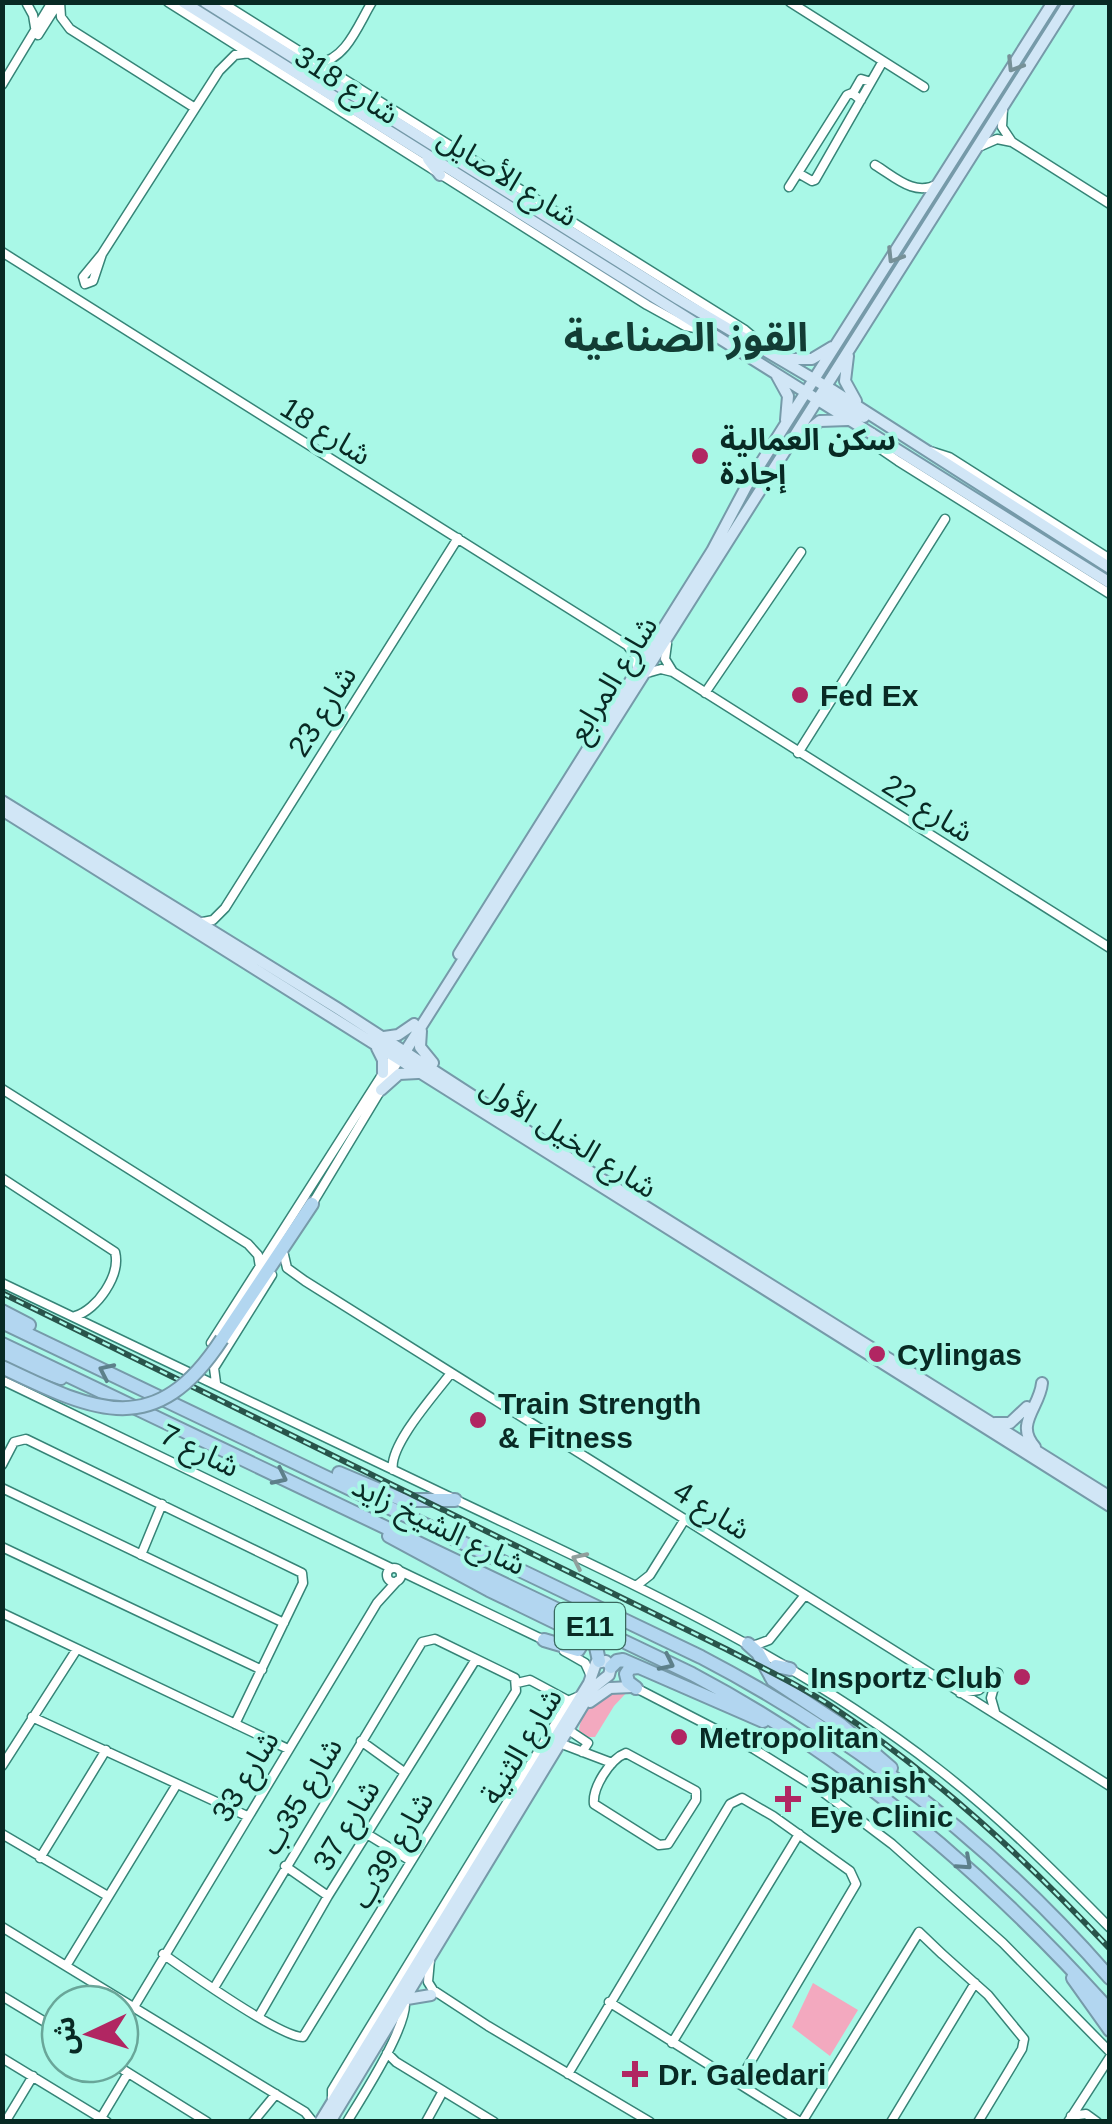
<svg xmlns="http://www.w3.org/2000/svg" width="1112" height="2124" font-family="Arial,'Noto Sans Arabic',sans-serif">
<rect width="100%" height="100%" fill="#a9f8e7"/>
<path fill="#f3a9bf" d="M609,1690L628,1691L614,1706L595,1737H588L579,1731C580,1714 595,1700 609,1690Z
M813,1983L858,2010L830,2056L792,2027Z"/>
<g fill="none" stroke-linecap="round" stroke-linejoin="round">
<g stroke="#368477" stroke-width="11">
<path id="minor" d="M60,2L61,17L70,29L195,108
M168,2L647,305L685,326L700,329
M221,2L745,330L763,345
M790,2L924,87
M27,4L33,15L35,27
M38,35L57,5
M318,63C346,60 358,25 372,2
M2,85L52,2
M853,93L861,79L871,82
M1003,109L1002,127L1012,142
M981,146L997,139L1012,142L1110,204
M875,165C895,177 914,197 938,184
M798,173L812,181L815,180L883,61
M789,187L847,95L852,93L861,100
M2,252L627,645L635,655L637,669
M102,254L219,71L235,55L250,53
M102,254L93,281L85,284L83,277Z
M872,433L879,448L898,461L1110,594
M930,451L949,457L1110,559
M667,644L665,659L673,672
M647,673L661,669L673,672L1110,948
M705,693L801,552
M798,753L945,519
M198,923L213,920L225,908L458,538
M2,1089L248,1244L258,1255L260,1267
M2,1178L115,1252C121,1275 97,1310 75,1316
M311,1206L399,1060
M284,1255L287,1268L305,1281L1110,1786
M2,1283C144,1350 285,1419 427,1486C602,1570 783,1648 937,1768C999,1816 1055,1872 1110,1928
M211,1343L394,1056
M2,1380L391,1568
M216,1383L214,1368L272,1275
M2,1465L14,1442L26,1439L302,1573L303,1583L235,1724
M393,1470C388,1446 436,1393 451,1373
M2,1488L284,1623
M2,1547L262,1670
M141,1555L162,1504
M387 1575a7 7 0 1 1 14 0a7 7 0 1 1-14 0Z
M400,1571L548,1642
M636,1586L650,1575L685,1519
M2,1613L288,1749
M753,1646L769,1640L805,1595
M564,1651L585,1663L590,1674
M517,1683L530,1680L569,1701
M636,1688L754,1749L823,1792L892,1844L1003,1943L1110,2052
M960,1693L979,1690L998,1673
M995,1712L991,1698L998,1673
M32,1717L247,1816
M570,1731L588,1743L582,1752
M361,1741L404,1772
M562,1744L612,1763
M626,1753L696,1791V1800L668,1844L659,1845L594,1804C592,1788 610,1759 626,1753Z
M2,1766L77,1649
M2,1834L106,1895
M367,1834L411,1861
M40,1858L106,1750
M285,1866L328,1896
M2,1927L305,2112L313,2122
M941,1953L988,1995L1024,2039L1022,2049L978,2122
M163,1954C187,1971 280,2037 303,2037L516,1691L515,1678L435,1639L422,1642L214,1988
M430,1960L428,1982L433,1990L488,2026L650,2122
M66,1966L177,1784
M2,1996L60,2031
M609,2002L800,2122
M134,2007L377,1603L397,1581
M259,2016L328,1896L476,1659
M672,2043L799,1834
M387,2053L396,2062L494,2122
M2,2058L107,2122
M114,2064L207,2122
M568,2074L730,1804L742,1798L773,1816L850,1871L856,1884L738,2083
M332,2101V2090L359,2045L566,1706L570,1700L582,1695
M1071,2116L1086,2114L1097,2122
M101,2118L128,2073
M7,2119L33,2076
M253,2122L276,2094
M347,2122C362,2097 407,2028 405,2002
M426,2122L443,2091
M802,2122L919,1932L942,1954
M891,2122L975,1983
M1068,2122L1110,2057"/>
</g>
<g stroke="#769aa9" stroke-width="14">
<path id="major" d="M183,2L1110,583
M205,2L678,299L832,390L1110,568
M428,159L440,175
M848,356L845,381L856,401
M783,359H812L832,347
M777,376L788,396L786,420
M828,395L864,417
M801,436L820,421L848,420
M2,801L337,1008L603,1180L1110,1497
M2,810L1110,1506
M459,954L712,551L747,485L1053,2
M421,1031L420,1047L433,1063
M384,1037L398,1035L414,1024
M377,1048L383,1060V1073
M403,1055L1069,2
M381,1090L399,1074L418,1073
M995,1423H1010L1027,1407
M1035,1447C1014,1424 1040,1407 1042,1383
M590,1702L610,1688L632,1687
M407,1999L431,1995
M320,2122L589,1683L596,1663L606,1661L611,1667L609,1675L594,1687L330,2122"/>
</g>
<g stroke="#769aa9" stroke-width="16">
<path id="highway" d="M2,1311L29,1325
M2,1322L701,1657C856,1738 994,1845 1110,1978
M222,1339L312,1204
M2,1344L692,1674C853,1759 989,1876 1110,2011
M2,1357L61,1378
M339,1473L403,1500H455
M389,1536L489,1590L588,1638L596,1647L599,1661
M544,1640L578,1650L583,1642L576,1635
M748,1644L758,1653L773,1680L841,1725L891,1768
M611,1667L617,1661L623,1660L763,1721
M771,1677L776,1666L790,1669
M636,1688L628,1682L626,1674L630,1668L638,1667
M1073,1978L1110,2030"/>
</g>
<use href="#minor" stroke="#fff" stroke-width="8"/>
<use href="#major" stroke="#d1e6f6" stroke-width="10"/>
<use href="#highway" stroke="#b2d6f0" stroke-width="12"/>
<g stroke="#29544b" stroke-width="6">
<path id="rail" d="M2,1293L726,1649C762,1668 800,1685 834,1708C937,1777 1025,1858 1110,1949"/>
</g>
<use href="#rail" stroke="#a9f8e7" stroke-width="2.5" stroke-dasharray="8" stroke-linecap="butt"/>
<g stroke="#769aa9" stroke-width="16" stroke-linecap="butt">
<path id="highway-bridge" d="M2,1367C94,1411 155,1442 222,1339"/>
</g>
<use href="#highway-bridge" stroke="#b2d6f0" stroke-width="12"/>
</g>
<defs><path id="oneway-chevron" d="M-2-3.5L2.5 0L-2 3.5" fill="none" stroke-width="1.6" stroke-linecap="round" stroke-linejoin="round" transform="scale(2.5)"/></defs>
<g stroke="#779198">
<use href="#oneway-chevron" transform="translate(1014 65) rotate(122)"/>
<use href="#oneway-chevron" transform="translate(894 256) rotate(122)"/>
</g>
<g stroke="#5d808a">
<use href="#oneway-chevron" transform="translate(106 1371) rotate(-155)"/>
<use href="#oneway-chevron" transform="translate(280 1477) rotate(26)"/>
<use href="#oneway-chevron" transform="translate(667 1663) rotate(26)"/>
<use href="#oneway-chevron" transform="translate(965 1863) rotate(42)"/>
</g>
<use stroke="#909f9c" href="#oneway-chevron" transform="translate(579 1560) rotate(-155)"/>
<g fill="#b12662" stroke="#a9f8e7" stroke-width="4">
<circle cx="700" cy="456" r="10"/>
<circle cx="800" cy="695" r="10"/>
<circle cx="877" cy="1354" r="10"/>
<circle cx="478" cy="1420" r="10"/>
<circle cx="1022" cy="1677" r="10"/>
<circle cx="679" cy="1737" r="10"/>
<path d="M783 1784h10v10h10v10h-10v10h-10v-10h-10v-10h10z"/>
<path d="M630 2059h10v10h10v10h-10v10h-10v-10h-10v-10h10z"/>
</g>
<g text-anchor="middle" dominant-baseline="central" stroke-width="8" stroke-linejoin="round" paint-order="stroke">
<rect fill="#a9f8e7" stroke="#38685e" stroke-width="2.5" x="555" y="1603" width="70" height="46" rx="8"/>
<g font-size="28" font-weight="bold" fill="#082a24">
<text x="590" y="1626">E11</text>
</g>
<g font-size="30" fill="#082a24" stroke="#a9f8e7">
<text transform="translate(347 85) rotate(33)">شارع 318</text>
<text transform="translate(508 177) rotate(32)">شارع الأصايل</text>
<text transform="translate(326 431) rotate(32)">شارع 18</text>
<text transform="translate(612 679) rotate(-58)">شارع المرابع</text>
<text transform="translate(322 711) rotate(-58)">شارع 23</text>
<text transform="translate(928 808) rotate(32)">شارع 22</text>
<text transform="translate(569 1137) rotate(32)">شارع الخيل الأول</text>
<text transform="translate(200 1450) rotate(26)">شارع 7</text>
<text transform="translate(712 1510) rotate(32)">شارع 4</text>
<text transform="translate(439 1525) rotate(26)">شارع الشيخ زايد</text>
<text transform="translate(521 1746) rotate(-59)">شارع الثنية</text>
<text transform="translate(245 1776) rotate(-59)">شارع 33</text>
<text transform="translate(301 1796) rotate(-59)">شارع 35ب</text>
<text transform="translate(346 1825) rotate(-59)">شارع 37</text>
<text transform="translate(392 1850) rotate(-59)">شارع 39ب</text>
</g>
<g font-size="30" font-weight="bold" fill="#082a24" stroke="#a9f8e7" text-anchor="start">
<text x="720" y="439">سكن العمالية<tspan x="720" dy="34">إجادة</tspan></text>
<text x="820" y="695">Fed Ex</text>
<text x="897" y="1354">Cylingas</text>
<text x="498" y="1403">Train Strength<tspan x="498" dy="34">&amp; Fitness</tspan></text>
<text x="1002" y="1677" text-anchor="end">Insportz Club</text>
<text x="699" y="1737">Metropolitan</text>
<text x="810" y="1782">Spanish<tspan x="810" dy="34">Eye Clinic</tspan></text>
<text x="658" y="2074">Dr. Galedari</text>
</g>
<g font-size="40" font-weight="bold" fill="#123c34" stroke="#a9f8e7">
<text x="686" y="337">القوز الصناعية</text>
</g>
</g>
<rect width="1112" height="2124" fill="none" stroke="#082a24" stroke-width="10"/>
<g transform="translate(90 2034) rotate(266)"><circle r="48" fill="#a9f8e7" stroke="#69a699" stroke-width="2.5"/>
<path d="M0-8L18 38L0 25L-18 38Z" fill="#b12662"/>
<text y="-15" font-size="28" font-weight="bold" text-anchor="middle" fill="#082a24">ش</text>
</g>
</svg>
